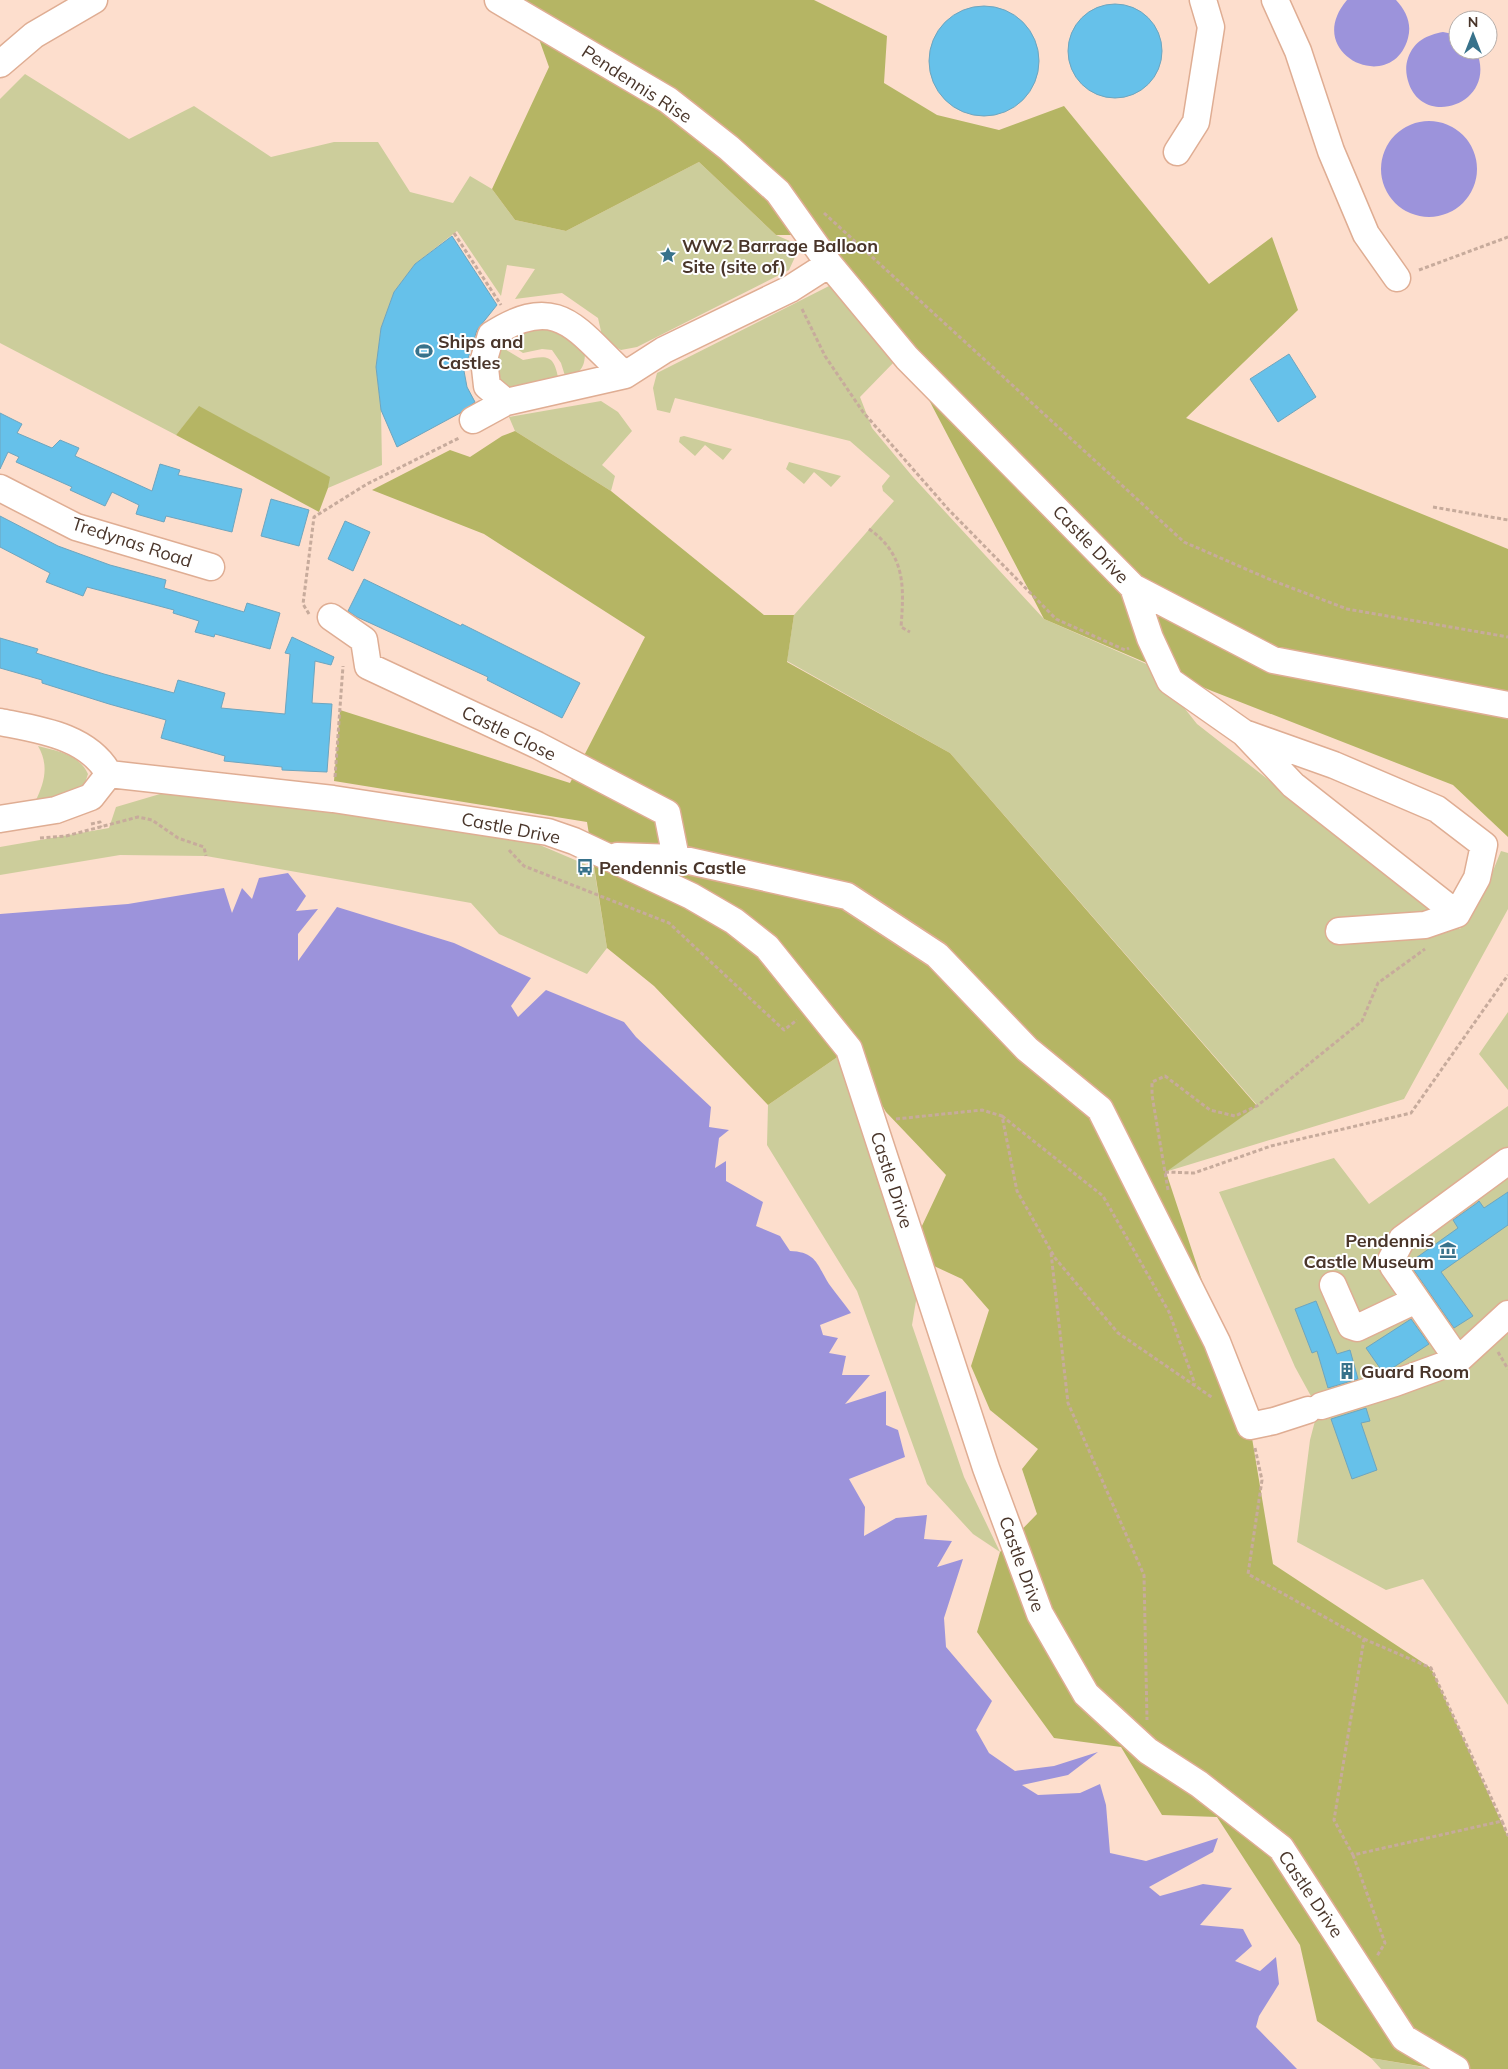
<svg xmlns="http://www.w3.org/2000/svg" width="1508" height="2069" font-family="Mulish,sans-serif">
<rect width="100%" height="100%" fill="#fddecd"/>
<path fill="#cccd9b" d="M25,74L129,139L194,106L271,157L334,142H378L410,192L453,203L470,176L492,189L515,220L566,231L699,162L776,235L792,242L795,257L789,270L637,347L621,350L603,340L598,318L562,293L515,299L535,269L507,265L501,296L457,231L415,264L394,292L381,328L376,367L381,410L382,465L328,488L329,477L199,407L176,435L0,343V99Z
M829,286L897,359L860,397L872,428L913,477L1044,619L1151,666L1197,724L1460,929L1486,888L1501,851L1508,853V909L1404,1099L1165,1172L1257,1105L950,753L787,661L794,615L894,501L883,491L882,486L890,476L850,441L675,398L670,413L657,410L653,388L657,373Z
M546,321L585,352C585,368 580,373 566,379L561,363L552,350L542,349L523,353L502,339Z
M498,345L523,360C549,355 554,354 559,382L514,393L491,372Z
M601,401L618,412L632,431L602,465L615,476L611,491L515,431L509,417Z
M684,436L732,449L723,460L705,445L695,456L679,442L680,437Z
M789,462L841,476L831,487L814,472L804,484L786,469Z
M38,746C57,751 79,754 88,774L84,786L61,797L35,802C45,782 49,765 38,746Z
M160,794L204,795L483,821L594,868L607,948L587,974L499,934L471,903L206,856L120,855L0,875V847L109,828L116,807Z
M1508,1012V1090L1479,1054Z
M849,1049L917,1295L912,1325L964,1477L1000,1552L973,1534L927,1484L857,1291L767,1145L768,1105Z
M1508,1106V1705L1423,1579L1386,1590L1297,1542L1310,1440L1316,1417L1312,1398L1295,1367L1219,1192L1334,1158L1369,1204Z
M1371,2058L1435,2069H1381Z"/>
<path fill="#b5b564" d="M525,0H814L887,36L884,83L937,115L999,130L1064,106L1209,284L1272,237L1298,310L1186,418L1508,549V837L1453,785L1212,691L1044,619L907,358L819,235H776L699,162L566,231L515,220L492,189L549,67Z
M199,406L330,477L328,488L319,512L176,435Z
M515,431L611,491L764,615H794L787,662L950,753L1257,1106L1166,1172L1250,1426L1273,1564L1431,1668L1508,1837V2069H1437L1371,2058L1317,2021L1300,1945L1217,1817L1162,1815L1121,1747L1054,1738L977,1632L1000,1552L1037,1514L1022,1469L1038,1449L990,1410L971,1366L989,1310L962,1279L934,1266L921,1228L946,1175L886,1112L849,1049L768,1105L654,986L607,948L587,822L334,781L340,710L570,783L645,637L484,534L372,490L450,450L470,457L502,436Z"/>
<path fill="#9c93db" d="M1347,0H1396C1406,11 1412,23 1408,38C1392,97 1301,54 1347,0Z
M1443,32L1458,35V50H1476C1499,103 1425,129 1409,84C1406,75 1405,67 1408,58C1414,41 1427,35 1443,32Z
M1381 169a48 48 0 1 1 96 0a48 48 0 1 1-96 0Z
M288,873L306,896L296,911L318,909L298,934V961L337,907L454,943L531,978L511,1006L518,1017L546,990L624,1022L636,1037L711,1107L709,1127L729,1130L719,1138L715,1168L726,1161V1181L763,1202L756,1226L780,1236L790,1251C817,1252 817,1265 829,1284C836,1294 844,1303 851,1313L820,1325L823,1335L838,1338L829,1353L846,1356L842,1375H870L845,1404L886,1391V1425L898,1430L905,1457L849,1479L865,1507L864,1536L896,1518L927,1515L924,1539L952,1541L937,1567L963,1559L944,1618L946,1647L992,1701L976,1730L989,1753L1015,1771L1054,1766L1098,1752L1068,1775L1022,1785L1038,1795L1080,1793L1100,1784L1106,1805L1110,1853L1146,1861L1218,1838L1213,1852L1149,1887L1160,1896L1203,1884L1232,1888L1200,1925L1243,1929L1252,1946L1235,1961L1260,1971L1276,1957L1279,1984L1259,2016L1256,2027L1297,2069H0V914L128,904L224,888L232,913L242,888L252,899L259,878Z"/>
<path fill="#66c1ea" stroke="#6ea5be" d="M1068 51a47 47 0 1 1 94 0a47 47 0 1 1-94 0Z
M929 61a55 55 0 1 1 110 0a55 55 0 1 1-110 0Z
M452,236L497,305L477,330L464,371L467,387L475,402L460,413L397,447L381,410L376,367L381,328L394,292L415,264Z
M1289,354L1316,397L1278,422L1250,379Z
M0,413L22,424L17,433L52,448L60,440L79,448L75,456L152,491L160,464L180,470L178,475L242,489L232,532L166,516L164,522L136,514L139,505L112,492L105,506L70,490L72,487L16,462L19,457L8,452L0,469Z
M271,499L309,510L299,546L261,536Z
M0,516L58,546L110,565L166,580L164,588L244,612L247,603L280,613L270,649L215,634L214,637L195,632L199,621L173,613L174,610L87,587L83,596L46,582L50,573L0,547Z
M345,521L370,532L353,571L328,559Z
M364,579L461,626L462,624L580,683L562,718L487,680L488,677L357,617L348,611Z
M292,637L334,657L331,665L315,661L312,703L332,704L327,772L282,770V767L224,761L225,756L161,738L166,720L109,704L42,683V680L0,668V638L38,649L36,653L104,674L174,693L178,680L225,693L221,708L285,714L290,654L285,653Z
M1508,1192V1225L1441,1272L1473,1316L1454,1328L1409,1263L1458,1228L1453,1220L1477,1203L1479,1201L1484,1208Z
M1316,1301L1337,1354L1350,1350L1358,1379L1328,1388L1317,1351L1312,1353L1295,1309Z
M1411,1319L1429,1344L1394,1367L1382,1371L1366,1348Z
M1366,1408L1370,1421L1361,1423L1377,1470L1352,1479L1331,1419Z"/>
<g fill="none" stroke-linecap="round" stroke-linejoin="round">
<g stroke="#dfad93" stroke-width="29">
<path id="minor" d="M498,0L668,100L729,148L778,192L829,264L907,358L1133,587L1273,660L1508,705
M1275,0L1298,51L1331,151L1366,234L1397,278
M0,64L34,35L94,0
M1177,152L1196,122L1211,27L1203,0
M506,402L487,386L484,359L491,335C559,291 577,331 625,375
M473,420L506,402L625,375L664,350L790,289L829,264
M0,488L76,527L211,567
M1133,587L1150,638L1170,681L1244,733L1334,765L1437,809L1484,845L1477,878L1457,914L1293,785L1244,733
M331,617L364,640L368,666L537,745L667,813L676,858
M0,722C40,730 88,736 109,774
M109,774L333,799L548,832L574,841L691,896L734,921L767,947L849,1049L986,1468L1040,1614L1086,1694L1148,1751L1199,1784L1281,1848L1404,2038L1456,2069
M0,819L56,810L91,797L109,774
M617,856L676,858L847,896L937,955L1027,1049L1100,1109L1217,1342L1250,1426L1274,1421L1308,1410
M1339,931L1425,925L1457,914
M1333,1285L1351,1326L1357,1328L1416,1300
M1458,1360L1393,1266L1391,1260L1402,1239L1508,1161
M1321,1406L1395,1383L1458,1360L1508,1314"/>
</g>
<path stroke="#c7ab9c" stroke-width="3" stroke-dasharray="4 2.5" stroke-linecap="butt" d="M824,213L1184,542L1271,580L1347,609L1508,637
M454,233L501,305
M1419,270L1508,237
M802,309L825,356L863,412L948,509L1056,619L1125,650L1129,648
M1433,507L1508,520
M869,529C906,555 904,587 901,627L910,632
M309,614L303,604L314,517L367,484L459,438
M335,777L343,666
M91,824L100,822L101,827
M40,838L66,836L138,817L152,820L178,838L204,847L206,856
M509,850L524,866L669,923L784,1030L797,1020
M1002,1116L1103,1196L1169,1312L1195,1384
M896,1119L982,1110L1002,1116L1017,1191L1055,1258L1118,1333L1213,1398
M1165,1172L1194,1173L1271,1146L1411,1113L1508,975
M1168,1190L1152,1095V1082L1165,1076L1210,1110L1235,1116L1257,1106L1362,1021L1378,983L1425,949
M1051,1253L1068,1403L1144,1575L1147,1720
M1498,1352L1508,1369
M1255,1448L1262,1480L1248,1574L1364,1639L1334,1820L1353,1855L1502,1821L1508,1836
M1364,1639L1431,1668L1502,1821
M1353,1855L1385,1943L1377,1956"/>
<use href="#minor" stroke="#fff" stroke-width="26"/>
</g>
<defs>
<g id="sight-bare" transform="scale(1.35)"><path d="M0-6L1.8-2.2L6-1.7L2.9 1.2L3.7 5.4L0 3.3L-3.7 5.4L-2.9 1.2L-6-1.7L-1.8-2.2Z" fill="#38728b" stroke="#fff" stroke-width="2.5" paint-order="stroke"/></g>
<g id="stadium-bare" transform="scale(1.35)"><path d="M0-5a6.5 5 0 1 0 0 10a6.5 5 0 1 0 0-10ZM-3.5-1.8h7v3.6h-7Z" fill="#38728b" stroke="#fff" stroke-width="2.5" paint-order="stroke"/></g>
<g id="bus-bare" transform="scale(1.35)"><path d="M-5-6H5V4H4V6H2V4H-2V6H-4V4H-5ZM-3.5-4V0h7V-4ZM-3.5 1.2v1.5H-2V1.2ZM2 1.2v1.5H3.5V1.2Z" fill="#38728b" stroke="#fff" stroke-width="2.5" paint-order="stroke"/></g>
<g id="museum-bare" transform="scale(1.35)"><path d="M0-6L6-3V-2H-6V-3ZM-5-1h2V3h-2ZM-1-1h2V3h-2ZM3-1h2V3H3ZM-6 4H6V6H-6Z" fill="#38728b" stroke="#fff" stroke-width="2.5" paint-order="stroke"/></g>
<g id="building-bare" transform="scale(1.35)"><path d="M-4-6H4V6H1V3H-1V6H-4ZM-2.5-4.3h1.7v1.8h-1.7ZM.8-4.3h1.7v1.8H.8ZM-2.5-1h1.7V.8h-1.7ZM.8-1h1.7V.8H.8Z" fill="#38728b" stroke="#fff" stroke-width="2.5" paint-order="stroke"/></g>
</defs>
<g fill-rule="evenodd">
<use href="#sight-bare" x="668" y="255"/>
<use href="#stadium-bare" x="424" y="351"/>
<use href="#bus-bare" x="585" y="867"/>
<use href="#museum-bare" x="1448" y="1250"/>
<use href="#building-bare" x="1347" y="1371"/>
</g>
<g text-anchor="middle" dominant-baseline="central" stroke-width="4" stroke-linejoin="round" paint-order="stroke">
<g font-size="18" fill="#49352a" stroke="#fff">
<text transform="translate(637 84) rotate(33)">Pendennis Rise</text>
<text transform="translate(132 542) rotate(18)">Tredynas Road</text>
<text transform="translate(1091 544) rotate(46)">Castle Drive</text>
<text transform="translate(509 733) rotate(26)">Castle Close</text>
<text transform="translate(511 828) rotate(11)">Castle Drive</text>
<text transform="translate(892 1180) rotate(72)">Castle Drive</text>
<text transform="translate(1022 1564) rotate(70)">Castle Drive</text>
<text transform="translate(1311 1894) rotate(56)">Castle Drive</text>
</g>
<g font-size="18" font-weight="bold" fill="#49352a" stroke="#fff" text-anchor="start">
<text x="682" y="245">WW2 Barrage Balloon<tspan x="682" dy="21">Site (site of)</tspan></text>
<text x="438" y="341">Ships and<tspan x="438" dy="21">Castles</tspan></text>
<text x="599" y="867">Pendennis Castle</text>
<text x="1434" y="1240" text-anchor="end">Pendennis<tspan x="1434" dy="21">Castle Museum</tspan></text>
<text x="1361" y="1371">Guard Room</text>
</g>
</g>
<g transform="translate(1473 35)"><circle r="24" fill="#ffffff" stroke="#b6aeaa"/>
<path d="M0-4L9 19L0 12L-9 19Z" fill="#38728b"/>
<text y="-8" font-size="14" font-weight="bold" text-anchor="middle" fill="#49352a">N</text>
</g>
</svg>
